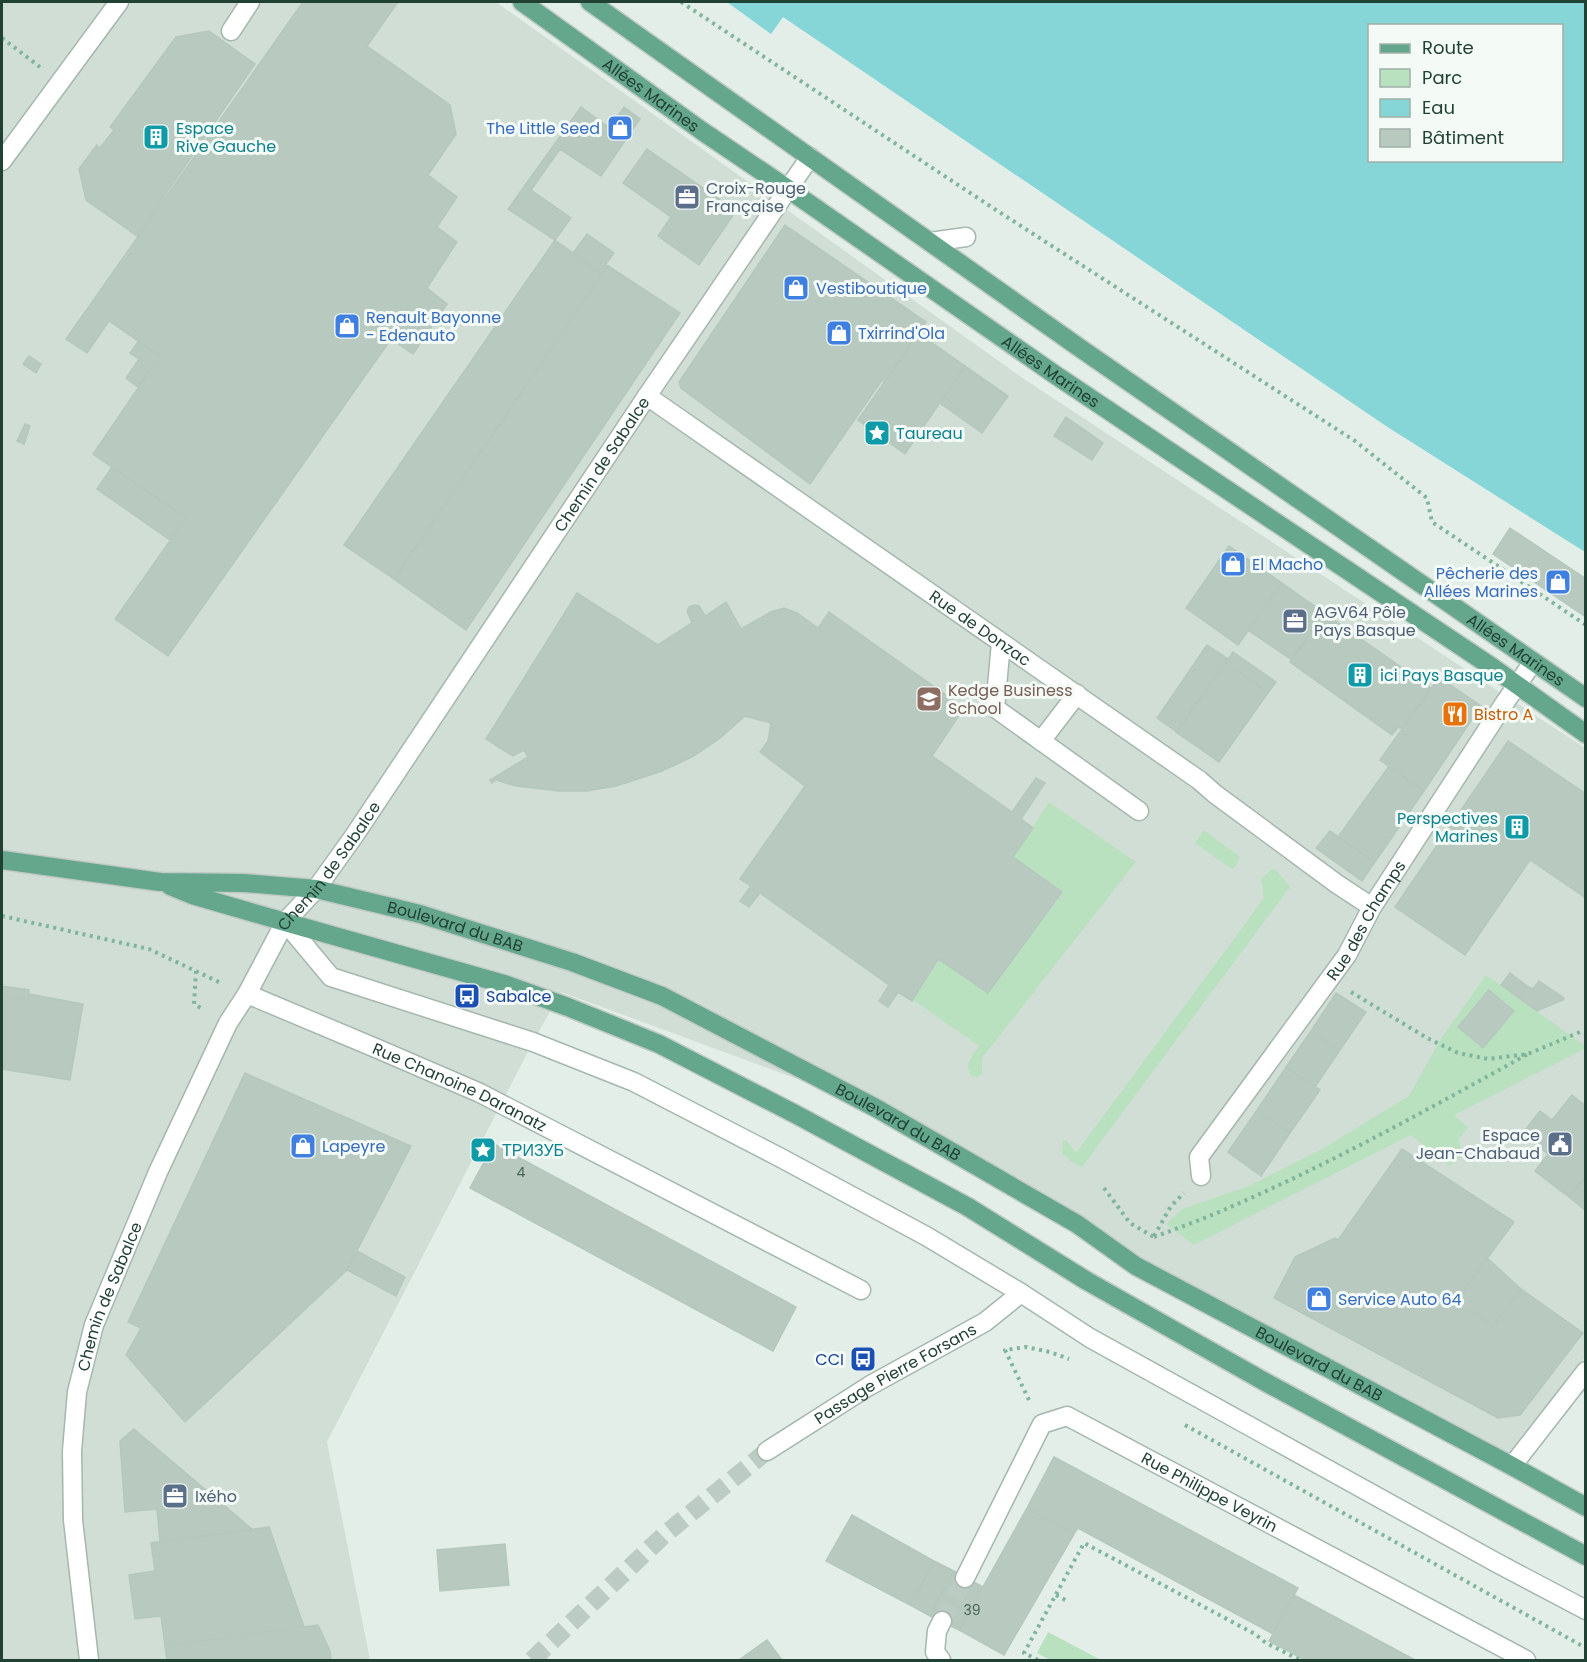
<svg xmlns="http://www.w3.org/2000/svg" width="1587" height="1662" font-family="Poppins,sans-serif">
<rect width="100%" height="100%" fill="#e3eee8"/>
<path fill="#d1ded6" d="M2,2H496L1024,379L1585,748V1357L1501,1471L876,1108L561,992L533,1042L327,1442L370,1660H2Z"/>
<path fill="#bae1bf" d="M1049,802L1136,862L982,1058V1074L977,1077L971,1076C963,1064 973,1055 979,1046L913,1000L938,959L988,993L1061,892L1013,857Z
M1204,830L1240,857L1236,866L1232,869L1195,843Z
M1272,869L1276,870L1290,887L1082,1167L1072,1162L1062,1153L1063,1142L1066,1140L1076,1153L1264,898L1261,879Z
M1486,975L1585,1046V1049L1454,1115L1468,1128L1459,1139L1461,1157L1450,1166L1411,1135L1194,1245L1166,1224L1182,1209L1249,1186L1322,1149L1409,1096L1440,1040Z
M1048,1632L1101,1660H1050L1037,1653Z"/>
<path fill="#86d6d8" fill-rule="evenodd" d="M727,2H1585V552L1386,426L783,17L771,34ZM1370,26H1562V160H1370Z"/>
<path fill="#b8c9c0" stroke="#b5c8bd" stroke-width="1.5" d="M303,2H398L367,46L450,105L456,134L428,175L457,197L437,227L457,242L427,288L447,304L413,354L391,339L168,656L115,619L186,518L93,454L160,356L109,321L87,353L66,339Z
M209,31L255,64L137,236L86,200L79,169L97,145L100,148L114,130L110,127L176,37Z
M581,107L610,128L624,107L640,119L601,176L560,149L531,190L571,218L555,240L508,209Z
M647,149L736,211L699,265L658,236L671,217L623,183Z
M785,225L926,322L885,382L882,380L810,484L681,388L679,382Z
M587,234L614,253L605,265L608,266L602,274L573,253Z
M555,240L602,274L394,579L344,545Z
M608,266L680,313L466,630L394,579Z
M918,333L965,366L905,454L858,420Z
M138,342L160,356L138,387L126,378L139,359L130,353Z
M29,356L41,364L36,373L23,364Z
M965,366L1008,396L982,433L940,403Z
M1066,417L1103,443L1092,460L1054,436Z
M25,424L30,426L24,444L17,441Z
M112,467L186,518L170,540L97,489Z
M1510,528L1586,579V617L1493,554Z
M1229,546L1282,583L1238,645L1186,608Z
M1282,583L1324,613L1292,660L1248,630Z
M577,593L658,645L692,623L687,611L689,607L694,605L699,606L705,616L726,602L741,629L771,612L784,608L797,613L818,628L829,612L964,708L932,756L1012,812L1036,778L1045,783L1021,819L1033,828L1013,857L1062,892L988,993L938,959L912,1001L898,992L888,1007L879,1001L889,985L760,893L749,907L740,901L751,886L740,879L805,786L760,752L768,741L771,723L745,716L719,739L692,757L662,771L616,786L587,791H559L516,786L496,780L492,783L490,780L528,757L524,750L513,756L486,739Z
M1324,613L1431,688L1402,729L1398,727L1392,735L1290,662Z
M1207,645L1228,659L1177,732L1157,718Z
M1233,652L1276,682L1268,693L1226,662Z
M1226,662L1268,693L1219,762L1176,732Z
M1439,677L1481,706L1424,791L1380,760Z
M1508,741L1586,794V898L1530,860L1465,955L1395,907Z
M1389,766L1424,791L1375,862L1338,837Z
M1330,831L1375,862L1362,881L1316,848Z
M1510,973L1527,986L1519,998L1501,985Z
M1539,981L1564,998L1563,1000L1537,1011L1519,998L1527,986L1533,989Z
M2,986L29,990L28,1000L2,996Z
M1489,990L1514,1011L1483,1048L1458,1027Z
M1336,993L1366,1012L1340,1050L1311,1031Z
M29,994L83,1004L70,1080L2,1069V996L28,1000Z
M1311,1031L1340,1050L1315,1087L1286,1067Z
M1286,1067L1320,1090L1290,1133L1257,1110Z
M245,1073L411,1146L347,1270L185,1422L126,1355L141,1328L128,1322Z
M1572,1095L1586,1106V1178L1569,1197L1535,1171L1548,1154L1522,1134L1540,1111L1552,1120Z
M1257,1110L1290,1133L1261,1176L1228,1152Z
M494,1144L796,1307L773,1351L470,1188Z
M1402,1149L1514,1222L1456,1301L1493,1326L1521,1289L1583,1333L1520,1415L1498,1418L1274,1298L1295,1257L1335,1238L1338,1240Z
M1585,1177L1586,1178L1585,1210L1569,1197Z
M357,1251L405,1277L396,1296L347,1270Z
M1487,1258L1521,1289L1493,1326L1456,1301Z
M134,1429L253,1530L160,1542L157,1509L125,1512L120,1441Z
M1054,1457L1298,1588L1273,1634L1078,1528L1074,1534L1027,1508Z
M1027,1508L1074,1534L1004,1655L959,1630Z
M852,1515L934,1561L910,1605L826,1561Z
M269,1527L304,1627L165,1646L161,1616L135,1619L129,1575L155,1571L151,1543Z
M505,1544L509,1585L440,1591L437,1550Z
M934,1561L954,1571L930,1616L910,1605Z
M954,1571L983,1587L959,1630L930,1616Z
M1294,1595L1415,1660H1305L1269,1641Z
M318,1625L330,1651L331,1660H167L165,1646Z
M767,1640L782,1660H739Z"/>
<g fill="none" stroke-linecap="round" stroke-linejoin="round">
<path stroke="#bccbc4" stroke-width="18" stroke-dasharray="18 9" stroke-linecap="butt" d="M942,1621L965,1578
M532,1660L664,1535L767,1451"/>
<g stroke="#a5b7ae" stroke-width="21">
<g id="minor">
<path d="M231,31L250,2"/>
<path d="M2,161L119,2"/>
<path d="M930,242L966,237"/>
<path id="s1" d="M647,396L1199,780L1215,794L1337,884L1372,907"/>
<path d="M1001,643L995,708L1139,811"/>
<path d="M1041,741L1077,694"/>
<path d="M285,922L331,977L533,1042L634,1082L781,1158L926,1236L1021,1293L1090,1338L1497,1563L1586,1610"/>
<path id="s2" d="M247,994L378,1049L480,1093L861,1290"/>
<path id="s3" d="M1201,1176L1199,1157L1347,955L1372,907L1506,701L1533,662"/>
<path id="s4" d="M767,1451L869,1386L985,1322L1021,1293"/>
<path d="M1512,1466L1586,1371"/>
<path id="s5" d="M965,1578L1042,1424L1067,1416L1526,1660"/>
<path id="s6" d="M89,1660L73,1520L72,1451L77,1392L94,1325L158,1172L228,1023L247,994L285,922L316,889L354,836L647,396L810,157"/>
<path d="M941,1660L935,1652L937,1631L942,1621"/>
</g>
</g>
<g stroke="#c1cac6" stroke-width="21">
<g id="major">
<path id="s7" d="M522,2L702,131L788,189L1057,376L1492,667L1586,734"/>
<path id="s8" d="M590,2L1077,346L1586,698"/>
<path id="s9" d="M2,860L160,882L244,883L316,889L420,914L572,962L662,996L876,1108L1077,1224L1136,1266L1512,1466L1586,1507"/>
<path d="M170,886L192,895L285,922L504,984L568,1007L659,1044L797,1115L968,1207L1087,1281L1267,1383L1586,1556"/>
</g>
</g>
<path stroke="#80b59d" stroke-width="4" stroke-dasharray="3 4.5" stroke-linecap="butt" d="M681,2L993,208L1355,441L1427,498L1432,522L1586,625
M2,38L40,67
M2,916L149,949L223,984
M196,971L194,1004L204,1010
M1351,992L1427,1038L1458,1053L1488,1059L1528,1054L1580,1032
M1104,1188L1130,1223L1154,1237
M1154,1236L1171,1206L1184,1193
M1154,1237C1181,1227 1209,1217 1235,1205C1336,1161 1432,1107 1528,1054
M1029,1400L1005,1350L1026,1347L1050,1352L1069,1359
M1185,1425L1586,1648
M1056,1595L1067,1601
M1038,1660L1024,1653L1084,1543L1255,1634L1266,1643L1300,1660"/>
<use href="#minor" stroke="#fff" stroke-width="18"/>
<use href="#major" stroke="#64a78d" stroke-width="18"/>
</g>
<defs>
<g id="shop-square" transform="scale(1.35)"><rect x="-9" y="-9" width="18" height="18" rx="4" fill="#3f7fe0" stroke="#f4faf6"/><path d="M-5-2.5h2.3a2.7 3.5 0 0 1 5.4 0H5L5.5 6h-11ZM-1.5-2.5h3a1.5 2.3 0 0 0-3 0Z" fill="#fff"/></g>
<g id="building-square" transform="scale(1.35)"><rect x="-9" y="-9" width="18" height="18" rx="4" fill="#0f9aa8" stroke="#f4faf6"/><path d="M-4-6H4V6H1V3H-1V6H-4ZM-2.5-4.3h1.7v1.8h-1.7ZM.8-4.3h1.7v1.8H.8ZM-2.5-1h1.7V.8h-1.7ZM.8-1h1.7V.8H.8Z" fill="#fff"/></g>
<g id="office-square" transform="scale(1.35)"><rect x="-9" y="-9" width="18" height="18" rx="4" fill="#5c6f8a" stroke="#f4faf6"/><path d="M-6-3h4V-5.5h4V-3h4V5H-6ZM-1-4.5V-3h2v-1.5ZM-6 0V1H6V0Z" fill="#fff"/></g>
<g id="sight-square" transform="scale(1.35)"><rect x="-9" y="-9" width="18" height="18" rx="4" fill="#0f9aa8" stroke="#f4faf6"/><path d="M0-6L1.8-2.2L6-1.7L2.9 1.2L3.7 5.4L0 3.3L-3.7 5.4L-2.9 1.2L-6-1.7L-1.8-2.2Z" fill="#fff"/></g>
<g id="university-square" transform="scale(1.35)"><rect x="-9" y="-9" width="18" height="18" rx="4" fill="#8d6e63" stroke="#f4faf6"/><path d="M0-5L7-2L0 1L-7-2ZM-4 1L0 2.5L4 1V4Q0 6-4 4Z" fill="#fff"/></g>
<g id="restaurant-square" transform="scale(1.35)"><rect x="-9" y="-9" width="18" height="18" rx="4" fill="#e8710a" stroke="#f4faf6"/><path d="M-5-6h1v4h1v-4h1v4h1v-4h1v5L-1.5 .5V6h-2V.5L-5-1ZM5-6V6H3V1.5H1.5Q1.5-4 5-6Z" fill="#fff"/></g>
<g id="bus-square" transform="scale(1.35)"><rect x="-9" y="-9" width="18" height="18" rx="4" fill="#1a4fb4" stroke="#f4faf6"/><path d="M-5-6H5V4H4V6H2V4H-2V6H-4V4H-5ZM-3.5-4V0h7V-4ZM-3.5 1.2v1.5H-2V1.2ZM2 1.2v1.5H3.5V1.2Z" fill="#fff"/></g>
<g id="civic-square" transform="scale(1.35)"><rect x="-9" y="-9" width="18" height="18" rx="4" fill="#5c6f8a" stroke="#f4faf6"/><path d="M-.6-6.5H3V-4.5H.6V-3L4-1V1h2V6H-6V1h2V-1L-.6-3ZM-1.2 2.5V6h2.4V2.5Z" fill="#fff"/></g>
</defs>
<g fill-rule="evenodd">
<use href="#shop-square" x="620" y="128"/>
<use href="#building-square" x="156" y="137"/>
<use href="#office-square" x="687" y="197"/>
<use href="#shop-square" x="796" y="288"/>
<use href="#shop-square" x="347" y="326"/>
<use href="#shop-square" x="839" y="333"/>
<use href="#sight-square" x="877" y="433"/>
<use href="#shop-square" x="1233" y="564"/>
<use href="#shop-square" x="1558" y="582"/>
<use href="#office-square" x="1295" y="621"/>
<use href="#building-square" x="1360" y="675"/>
<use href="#university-square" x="929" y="699"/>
<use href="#restaurant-square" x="1455" y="714"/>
<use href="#building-square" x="1517" y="827"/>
<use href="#bus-square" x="467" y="996"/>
<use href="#civic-square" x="1560" y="1144"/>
<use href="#shop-square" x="303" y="1146"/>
<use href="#sight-square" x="483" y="1150"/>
<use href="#shop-square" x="1319" y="1299"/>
<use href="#bus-square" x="863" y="1359"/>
<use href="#office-square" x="175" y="1496"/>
</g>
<g text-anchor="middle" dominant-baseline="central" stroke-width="6" stroke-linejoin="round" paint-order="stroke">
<g font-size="14" fill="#476357">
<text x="521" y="1172">4</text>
<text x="972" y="1610">39</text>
</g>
<g font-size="16" fill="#214134" stroke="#f4faf6">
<text stroke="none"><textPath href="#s7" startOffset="159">Allées Marines</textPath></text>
<text stroke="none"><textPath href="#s7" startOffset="645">Allées Marines</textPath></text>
<text stroke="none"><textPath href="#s6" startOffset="1342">Chemin de Sabalce</textPath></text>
<text stroke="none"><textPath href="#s1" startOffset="406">Rue de Donzac</textPath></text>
<text stroke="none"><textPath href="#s8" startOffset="1130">Allées Marines</textPath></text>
<text stroke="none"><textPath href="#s6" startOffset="856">Chemin de Sabalce</textPath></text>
<text stroke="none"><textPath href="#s3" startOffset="309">Rue des Champs</textPath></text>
<text stroke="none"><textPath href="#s9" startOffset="460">Boulevard du BAB</textPath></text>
<text stroke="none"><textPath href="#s2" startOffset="232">Rue Chanoine Daranatz</textPath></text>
<text stroke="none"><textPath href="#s9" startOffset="946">Boulevard du BAB</textPath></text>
<text stroke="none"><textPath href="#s6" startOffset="370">Chemin de Sabalce</textPath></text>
<text stroke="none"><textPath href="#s9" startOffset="1432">Boulevard du BAB</textPath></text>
<text stroke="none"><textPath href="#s4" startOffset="150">Passage Pierre Forsans</textPath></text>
<text stroke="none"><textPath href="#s5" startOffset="360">Rue Philippe Veyrin</textPath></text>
</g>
<g font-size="16" fill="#0d838f" stroke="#f4faf6" text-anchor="start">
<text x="176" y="128">Espace<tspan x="176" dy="18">Rive Gauche</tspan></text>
<text x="896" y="433">Taureau</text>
<text x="1380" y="675">ici Pays Basque</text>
<text x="1498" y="818" text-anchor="end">Perspectives<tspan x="1498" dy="18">Marines</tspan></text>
<text x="502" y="1150">ТРИЗУБ</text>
</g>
<g font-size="16" fill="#366cbe" stroke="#f4faf6" text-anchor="start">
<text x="600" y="128" text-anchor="end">The Little Seed</text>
<text x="816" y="288">Vestiboutique</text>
<text x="366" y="317">Renault Bayonne<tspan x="366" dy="18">- Edenauto</tspan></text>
<text x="858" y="333">Txirrind'Ola</text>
<text x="1252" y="564">El Macho</text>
<text x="1538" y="573" text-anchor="end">Pêcherie des<tspan x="1538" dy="18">Allées Marines</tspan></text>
<text x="322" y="1146">Lapeyre</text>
<text x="1338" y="1299">Service Auto 64</text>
</g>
<g font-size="16" fill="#4e5e75" stroke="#f4faf6" text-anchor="start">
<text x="706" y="188">Croix-Rouge<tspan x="706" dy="18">Française</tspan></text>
<text x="1314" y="612">AGV64 Pôle<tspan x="1314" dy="18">Pays Basque</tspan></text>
<text x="1540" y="1135" text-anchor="end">Espace<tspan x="1540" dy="18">Jean-Chabaud</tspan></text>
<text x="195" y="1496">Ixého</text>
</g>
<g font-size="16" fill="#785e54" stroke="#f4faf6" text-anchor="start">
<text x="948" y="690">Kedge Business<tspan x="948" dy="18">School</tspan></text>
</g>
<g font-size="16" fill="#c56008" stroke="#f4faf6" text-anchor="start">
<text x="1474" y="714">Bistro A</text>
</g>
<g font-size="16" fill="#164399" stroke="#f4faf6" text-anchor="start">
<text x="486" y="996">Sabalce</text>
<text x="844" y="1359" text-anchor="end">CCI</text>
</g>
</g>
<rect width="1587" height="1662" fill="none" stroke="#214134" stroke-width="6"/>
<rect x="1368" y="24" width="195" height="138" fill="#f4faf6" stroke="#a0b0a8" stroke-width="1.5"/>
<rect x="1380" y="44" width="30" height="9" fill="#64a78d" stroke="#a0b0a8" stroke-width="1.5"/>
<text x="1422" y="54" font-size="18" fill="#214134">Route</text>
<rect x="1380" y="69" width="30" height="18" fill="#bae1bf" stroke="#a0b0a8" stroke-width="1.5"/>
<text x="1422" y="84" font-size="18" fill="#214134">Parc</text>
<rect x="1380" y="99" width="30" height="18" fill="#86d6d8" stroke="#a0b0a8" stroke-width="1.5"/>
<text x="1422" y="114" font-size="18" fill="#214134">Eau</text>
<rect x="1380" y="129" width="30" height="18" fill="#b8c9c0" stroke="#a0b0a8" stroke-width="1.5"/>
<text x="1422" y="144" font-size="18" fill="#214134">Bâtiment</text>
</svg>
